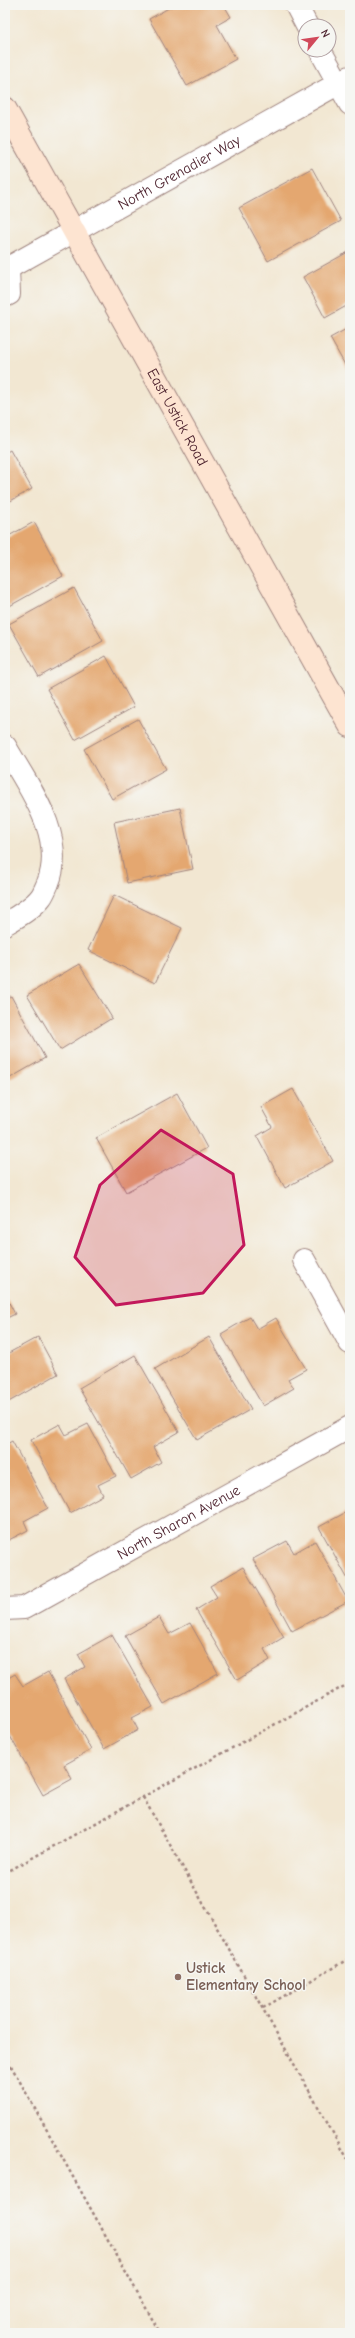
<svg xmlns="http://www.w3.org/2000/svg" width="355" height="2338" font-family="'Comic Neue',sans-serif">
<rect width="100%" height="100%" fill="#f6f6f2"/>
<filter id="ink" filterUnits="userSpaceOnUse"><feTurbulence type="fractalNoise" baseFrequency=".025" numOctaves="2"/><feDisplacementMap in="SourceGraphic" scale="8" xChannelSelector="R" yChannelSelector="G"/><feConvolveMatrix kernelMatrix="1 2 1 2 8 2 1 2 1" color-interpolation-filters="sRGB"/></filter>
<filter id="wash" filterUnits="userSpaceOnUse"><feTurbulence type="fractalNoise" baseFrequency=".012" numOctaves="4" result="noise"/><feDisplacementMap in="SourceGraphic" scale="16" xChannelSelector="R" yChannelSelector="G"/><feGaussianBlur stdDeviation="0.9" result="paint"/><feColorMatrix in="noise" values="0 0 0 0 0 0 0 0 0 0 0 0 0 0 0 0 0 1.4 0 .05"/><feComposite in="paint" operator="in"/></filter>
<g filter="url(#wash)">
<rect width="100%" height="100%" fill="#f2e7d2"/>
<g id="blocks">
<path fill="#e4a770" d="M174,5H224L231,17L217,25L236,59L187,86L149,19Z
M312,168L341,221L268,261L239,208Z
M350,251V304L325,318L303,277Z
M350,327V374L330,338Z
M10,450L32,489L5,504V453Z
M34,522L63,576L6,608L5,538Z
M74,588L103,641L39,677L9,624Z
M106,656L134,707L75,740L47,689Z
M138,719L166,769L112,799L84,749Z
M180,808L193,869L127,883L114,822Z
M114,895L182,928L155,983L88,950Z
M79,964L112,1018L60,1050L27,995Z
M11,996L45,1058L5,1081V999Z
M293,1089L333,1161L285,1188L257,1136L272,1127L261,1107Z
M177,1093L207,1148L126,1192L96,1138Z
M5,1295L15,1314L5,1319Z
M250,1317L257,1329L276,1318L306,1369L288,1379L294,1388L263,1406L221,1334Z
M38,1337L58,1374L5,1404V1355Z
M209,1337L251,1409L197,1440L155,1369Z
M135,1355L179,1432L153,1447L161,1462L131,1479L79,1388Z
M60,1424L66,1435L88,1424L116,1476L98,1485L103,1495L70,1513L31,1440Z
M12,1441L48,1508L24,1521L28,1530L5,1542V1445Z
M350,1510V1583L319,1527Z
M287,1541L294,1553L315,1541L348,1601L292,1631L253,1559Z
M243,1567L284,1637L264,1649L270,1660L237,1680L196,1610L217,1597L210,1586Z
M159,1617L169,1634L190,1623L218,1673L164,1704L125,1636Z
M112,1635L153,1707L132,1718L138,1730L104,1749L64,1679L85,1667L78,1654Z
M48,1672L91,1750L64,1765L72,1779L43,1795L5,1727V1680L15,1674L23,1686Z"/>
</g>
</g>
<g filter="url(#ink)">
<use href="#blocks" fill-opacity="0" stroke="#9e837e" stroke-width="1"/>
<g fill="none" stroke-linecap="round" stroke-linejoin="round">
<g stroke="#9e837e" stroke-width="24">
<g id="minor">
<path d="M296,5L307,26"/>
<path d="M320,50L350,104"/>
<path id="s1" d="M8,268L350,77"/>
<path d="M5,746C27,785 67,836 48,883C46,887 44,893 41,897C33,908 17,917 5,924"/>
<path d="M304,1260L350,1343"/>
<path id="s2" d="M5,1609L24,1608L350,1427"/>
</g>
</g>
<g stroke="#9e837e" stroke-width="24">
<path id="tertiary" d="M5,265L8,268L9,294L5,296"/>
</g>
<g stroke="#9e837e" stroke-width="24">
<g id="secondary">
<path id="s3" d="M5,108L350,726"/>
</g>
</g>
<path stroke="#9e837e" stroke-width="2.5" stroke-dasharray="3 3" stroke-linecap="butt" d="M143,1797L350,2163
M5,1873L350,1683
M263,2008L350,1958
M5,2055L160,2333"/>
<use href="#minor" stroke="#fff" stroke-width="22"/>
<use href="#tertiary" stroke="#fff" stroke-width="22"/>
<use href="#secondary" stroke="#fde4d1" stroke-width="22"/>
</g>
</g>
<path fill="#c2185b" fill-opacity="0.2" stroke="#c2185b" stroke-width="3" stroke-linejoin="round" d="M161,1130L233,1174L244,1245L203,1293L116,1305L75,1257L100,1185Z"/>
<circle fill="#8d6e63" stroke="#f6f6f2" stroke-width="1.5" cx="178" cy="1977" r="4"/>
<g text-anchor="middle" dominant-baseline="central" stroke-width="3" stroke-linejoin="round" paint-order="stroke">
<g font-size="15" fill="#4a1f2b" stroke="#f6f6f2">
<text stroke="none"><textPath href="#s1" startOffset="196">North Grenadier Way</textPath></text>
<text stroke="none"><textPath href="#s3" startOffset="354">East Ustick Road</textPath></text>
<text stroke="none"><textPath href="#s2" startOffset="196">North Sharon Avenue</textPath></text>
</g>
<g font-size="15" font-weight="bold" fill="#785e54" stroke="#f6f6f2" text-anchor="start">
<text x="186" y="1968">Ustick<tspan x="186" dy="17">Elementary School</tspan></text>
</g>
</g>
<rect width="355" height="2338" fill="none" stroke="#f6f6f2" stroke-width="20"/>
<g transform="translate(317 38) rotate(61)"><circle r="19" fill="#f6f6f2" stroke="#b1a0a2"/>
<path d="M0-3L7 15L0 10L-7 15Z" fill="#d1495b"/>
<text y="-6" font-size="11" font-weight="bold" text-anchor="middle" fill="#4a1f2b">N</text>
</g>
</svg>
